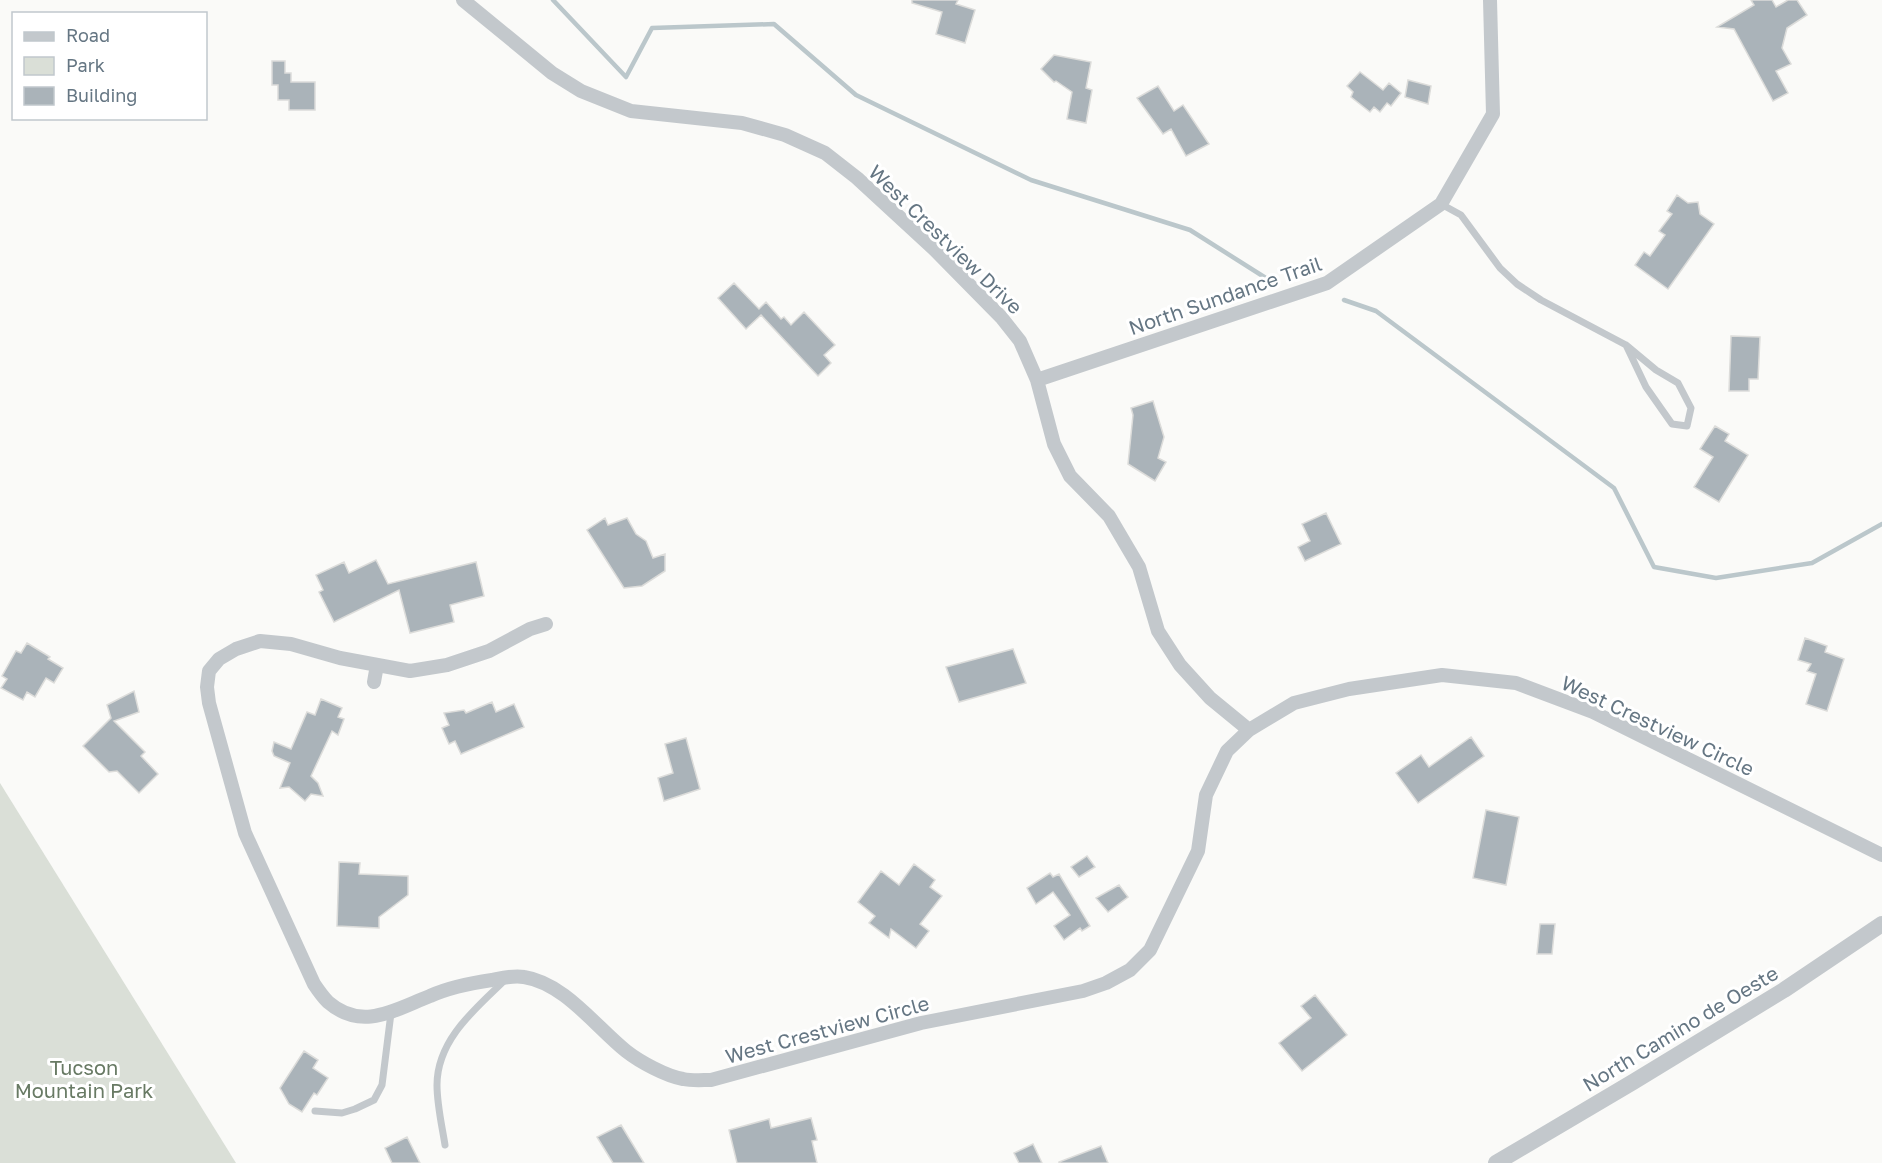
<svg xmlns="http://www.w3.org/2000/svg" width="1882" height="1163" font-family="'Golos Text',sans-serif">
<rect width="100%" height="100%" fill="#fafaf8"/>
<path fill="#dadfd7" d="M0,783L236,1163H0Z"/>
<g fill="none" stroke-linecap="round" stroke-linejoin="round">
<path stroke="#bbc7cb" stroke-width="4.5" d="M553,0L626,77L652,28L774,24L856,95L1031,180L1190,230L1269,280
M1344,300L1376,311L1614,488L1654,567L1716,578L1812,563L1882,524"/>
</g>
<path fill="#aab3b9" stroke="#dcdcda" stroke-width="1.5" d="M912,0H958L956,4L975,10L965,43L936,34L942,12L912,3Z
M1751,0H1772L1776,7L1788,0H1797L1807,15L1787,28L1782,48L1791,64L1776,71L1788,93L1773,101L1734,29L1717,27L1754,5Z
M1054,55L1091,62L1086,88L1092,90L1086,123L1067,119L1072,92L1056,81L1054,82L1041,69Z
M272,61H285V73H291V82H315V110H289V100H278V85H272Z
M1360,72L1383,90L1389,83L1401,93L1391,106L1387,103L1380,112L1374,107L1370,112L1351,97L1353,92L1347,86Z
M1408,80L1431,86L1428,104L1405,97Z
M1158,86L1174,111L1183,105L1209,144L1186,156L1171,129L1163,134L1137,98Z
M1677,195L1688,203L1698,202L1700,214L1714,224L1668,289L1635,265L1644,252L1650,256L1665,235L1659,231L1672,214L1667,211Z
M734,283L759,309L766,302L781,319L784,317L791,325L804,312L835,345L824,355L831,363L818,376L761,315L746,329L718,298Z
M1731,336L1760,337L1758,379H1749V391H1729Z
M1153,401L1164,437L1158,458L1166,462L1155,481L1128,464L1133,415L1131,408Z
M1715,426L1729,434L1725,441L1748,455L1719,502L1694,487L1713,457L1700,449Z
M1326,513L1341,544L1305,561L1298,547L1310,541L1302,524Z
M605,518L608,525L627,518L636,534L646,541L653,558L665,554V571L642,586L624,588L587,530Z
M376,560L388,584L476,562L484,596L450,605L454,622L410,633L399,590L334,622L319,592L323,590L316,575L344,562L349,573Z
M1805,638L1827,646L1825,652L1844,659L1827,711L1806,704L1816,674L1807,671L1811,664L1798,660Z
M27,643L50,657L48,659L63,668L54,683L46,678L35,697L27,692L23,700L1,688L7,679L2,676L16,651L21,653Z
M1013,649L1026,683L959,702L946,667Z
M134,691L139,712L114,721L145,752L141,756L158,774L139,793L117,771L109,772L83,746L111,718L107,705Z
M321,699L342,708L338,717L344,719L338,735L332,731L311,776L318,783L323,796L311,794L305,801L289,787L280,788L290,763L274,756L272,751L274,742L291,749L307,712L315,715Z
M492,702L496,712L514,704L524,727L461,754L455,741L449,744L442,728L449,725L444,713L464,710L466,713Z
M1471,737L1484,756L1418,803L1396,773L1421,755L1429,767Z
M686,738L700,789L664,801L658,778L673,773L665,744Z
M1486,810L1519,817L1506,885L1473,878Z
M1087,856L1095,867L1079,877L1071,867Z
M339,862L360,863L359,874L408,876V895L379,917V928L337,926Z
M914,864L935,880L930,887L942,896L920,924L929,931L916,948L891,929L889,938L869,923L875,916L858,902L881,871L899,885Z
M1050,873L1053,877L1059,874L1090,926L1082,931L1080,928L1064,940L1054,926L1070,915L1053,892L1036,904L1027,888Z
M1119,885L1128,897L1108,912L1096,898Z
M1540,924H1555L1552,954H1537Z
M1315,995L1347,1035L1302,1071L1279,1043L1311,1018L1301,1006Z
M304,1051L318,1060L313,1068L328,1078L317,1095L314,1093L302,1112L289,1104L280,1088Z
M811,1118L817,1140L812,1141L817,1163H737L729,1130L769,1119L771,1128Z
M621,1125L644,1163H613L597,1137Z
M407,1137L420,1163H392L385,1148Z
M1033,1144L1042,1163H1019L1014,1153Z
M1101,1146L1108,1163H1059V1162Z"/>
<g fill="none" stroke-linecap="round" stroke-linejoin="round">
<path stroke="#c3c8cc" stroke-width="7" d="M1441,204L1461,215L1500,268L1517,284L1541,300L1626,345L1646,387L1672,424L1687,426L1691,408L1678,383L1656,370L1626,345
M315,1111L342,1113L355,1109L374,1100L382,1085L391,1013
M445,1145C442,1126 437,1105 437,1085C437,1040 475,1009 504,981"/>
<path stroke="#c3c8cc" stroke-width="14" d="M463,0L552,73L581,91L631,111L742,123L785,135L825,153L857,178L933,248L1001,317L1020,341L1037,380L1054,444L1070,476L1109,516L1139,567L1158,631L1180,665L1210,698L1249,730
M1037,380L1327,283L1441,204L1493,114L1490,0
M546,624L530,629L489,651L447,665L410,671L340,658L291,644L260,641L236,649L219,659L209,671L207,687L209,703L245,833L314,984C318,990 323,997 328,1002C362,1032 396,1009 430,996C450,987 471,983 492,980C502,978 513,975 524,977C564,983 596,1027 626,1051C640,1062 666,1076 683,1079C692,1081 702,1080 711,1080L921,1023L1083,991L1106,983L1130,970L1150,950L1198,851L1206,795L1227,751L1249,730L1294,703L1349,689L1442,675L1516,683L1593,712L1882,855
M374,682L377,665"/>
<path stroke="#c3c8cc" stroke-width="16" d="M1496,1163L1633,1082L1784,990L1882,924"/>
</g>
<g text-anchor="middle" dominant-baseline="central" stroke-width="6" stroke-linejoin="round" paint-order="stroke">
<g font-size="20" fill="#657683" stroke="#fff">
<text transform="translate(946 239) rotate(44)">West Crestview Drive</text>
<text transform="translate(1225 295) rotate(-19)">North Sundance Trail</text>
<text transform="translate(1658 725) rotate(25)">West Crestview Circle</text>
<text transform="translate(1680 1028) rotate(-31)">North Camino de Oeste</text>
<text transform="translate(827 1029) rotate(-15)">West Crestview Circle</text>
</g>
<g font-size="20" fill="#687a64" stroke="#fff">
<text x="84" y="1067">Tucson<tspan x="84" dy="23">Mountain Park</tspan></text>
</g>
</g>
<rect x="12" y="12" width="195" height="108" fill="#ffffff" stroke="#c1c8cd" stroke-width="1.5"/>
<rect x="24" y="32" width="30" height="9" fill="#c3c8cc" stroke="#c1c8cd" stroke-width="1.5"/>
<text x="66" y="42" font-size="18" fill="#657683">Road</text>
<rect x="24" y="57" width="30" height="18" fill="#dadfd7" stroke="#c1c8cd" stroke-width="1.5"/>
<text x="66" y="72" font-size="18" fill="#657683">Park</text>
<rect x="24" y="87" width="30" height="18" fill="#aab3b9" stroke="#c1c8cd" stroke-width="1.5"/>
<text x="66" y="102" font-size="18" fill="#657683">Building</text>
</svg>
